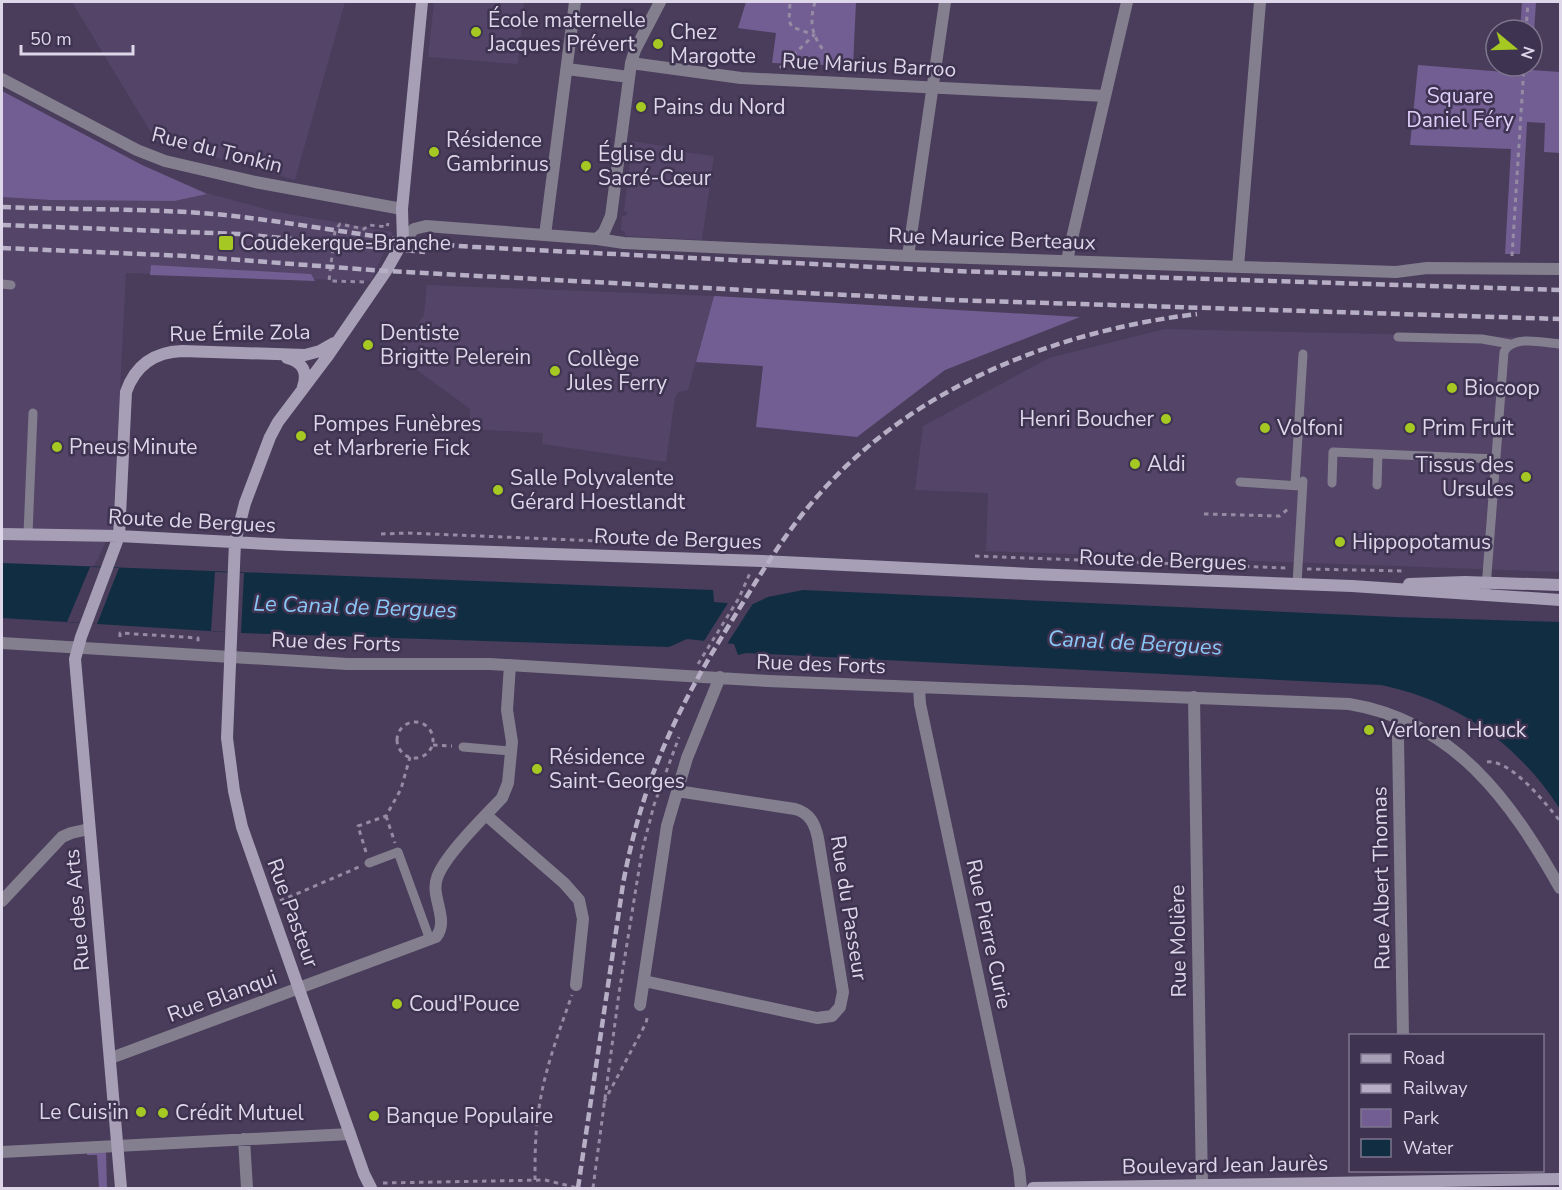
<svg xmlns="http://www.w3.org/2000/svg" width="1562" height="1190" font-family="'Nunito Sans',sans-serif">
<rect width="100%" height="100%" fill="#493d5b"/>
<path fill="#534468" d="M72,2H345L295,180L156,141Z
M434,2H524L518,64L428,57Z
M2,91L142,165L207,193L272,211L393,232L371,281L126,273L113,527L67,622L2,618Z
M632,141L683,149V152L714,156L702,240L625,236V231H621L622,216H626L627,212L624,211Z
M427,285L714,296L688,390L679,392L675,397L666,462L542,444L543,433L470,429V409L395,354L424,315Z
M1165,329L1560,338V572L986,551L988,493L915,490L923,426L1049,358Z"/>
<path fill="#725e92" d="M746,2H856L853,66L772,63L776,33L738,28Z
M1522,2H1536L1532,64V30H1520Z
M1418,65L1517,73L1518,66H1532V70L1560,72V153L1544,152L1545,123L1527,122L1520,254H1505L1511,149L1410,145Z
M2,91L142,165L207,194L174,201L51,200L2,197Z
M151,265L311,274L315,281L150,275Z
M714,296L1080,317L945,370L857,437L756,427L763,366L696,362Z
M106,1151L107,1188H99L97,1155H87V1152Z"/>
<path fill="#112d41" d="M2,563L713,590L714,602L751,605L768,597L803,590L1396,617L1560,622V809C1518,744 1458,701 1381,685L746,653L738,655L734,644L687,639L669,647L241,633L2,618Z"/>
<path fill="#493d5b" d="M90,567L119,568L97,624L67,622Z
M215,572L244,573L241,633L211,631Z
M728,603L752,605L727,644L704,641Z"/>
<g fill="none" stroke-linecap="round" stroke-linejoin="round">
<path stroke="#958ba4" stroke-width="3" stroke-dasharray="4.5 4.5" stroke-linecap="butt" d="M815,2C805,34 821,47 840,71
M1526,30L1528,2
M780,68L814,35L792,27L789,21L790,2
M1512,256L1524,66
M364,282L329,281L335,231L340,224L364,229L369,225L387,227L388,223
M1204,514L1280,516L1289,508
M251,522L270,530
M205,526L219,520L227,519
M381,534L407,533L624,542
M975,556L1286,568
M1307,569L1406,571
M120,637V633L198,638V643
M698,664L739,598L750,573
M397 740a18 18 0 1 1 36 0a18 18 0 1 1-36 0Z
M433,745L452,746
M1487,762C1511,759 1546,804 1560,821
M386,816L395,843
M366,852L358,826L386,816L401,789L410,757
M280,901L359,867
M604,1102L646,1023L648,1014
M535,1180C535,1159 535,1137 538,1115C543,1074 558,1034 572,995
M383,1183L545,1180L578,1188
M593,1188L619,993L642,851L654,805L679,737"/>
<path stroke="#847f8e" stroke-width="9" d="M2,284L11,285
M1398,337L1482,339L1510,344
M1240,482L1300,486
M1332,483L1333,452L1496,459
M1295,485L1303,354
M1377,485L1378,454
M28,534L33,413
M1297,584L1303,481
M1486,588L1504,352C1513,334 1544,343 1560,344
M463,747L511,751
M369,863L398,852L430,940"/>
<path stroke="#847f8e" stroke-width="12" d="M631,63L741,78L1105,96
M567,69L629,77
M2,79L137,150L165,161L255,182L402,209
M545,235L575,2
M597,239L604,232L611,216L631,63L635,50L660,2
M403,241L414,229L426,226L597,239L624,243L908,256L1396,272L1427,268L1560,269
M908,256L945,2
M1067,260L1127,2
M1238,267L1260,2
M2,643L347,664H490L768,681L1349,704C1454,721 1511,801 1560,888
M919,687L920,704L1019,1169L1021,1188
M1194,697L1202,1188
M1402,721L1398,737L1403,1036
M486,815L564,883L579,900L583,919L576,985
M2,901L62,837L71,833L89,829
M644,981L817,1018L832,1016L840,1007L843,992L818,838C815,824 810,813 795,809L677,791
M640,1005L667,826L687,758L720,677
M111,1058L436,937C450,920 430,897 437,878C444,856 485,816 502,798L508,783L512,742L507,710L510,665
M244,1139L247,1188
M2,1152L350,1134"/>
<path stroke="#a79fb6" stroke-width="12" d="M287,358C303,362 308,372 303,387
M2,534L119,536L289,545L762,561L1031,574L1352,586L1560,600
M1409,584L1465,582L1560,585
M121,1188L75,659L81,637L119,536L126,392C135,366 154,352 182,351L305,355L320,351L334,343
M371,1188L364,1174L242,827L234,791L227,738L235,542L245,503L270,437L278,422L327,357L386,271L403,241L402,209L422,2
M1033,1188L1560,1179"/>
<path stroke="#b7afc5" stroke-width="4.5" stroke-dasharray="9 4.5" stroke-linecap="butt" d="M2,207C76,210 151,208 225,215C309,224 391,242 474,247L954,271L1560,290
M2,225L240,234L425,252
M2,248L187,256L386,271L743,290L952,300L1560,319
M578,1188L623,884C642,781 676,710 731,622C757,580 782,537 815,499C910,388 1055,331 1197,314"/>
</g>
<g fill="#a5c822" stroke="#3e3350" stroke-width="2">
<circle cx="476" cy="32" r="6"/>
<circle cx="658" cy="44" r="6"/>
<circle cx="641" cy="107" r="6"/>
<circle cx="434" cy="152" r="6"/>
<circle cx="586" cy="166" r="6"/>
<rect x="218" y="235" width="16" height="16" rx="3"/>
<circle cx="368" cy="345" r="6"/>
<circle cx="555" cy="371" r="6"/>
<circle cx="1452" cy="388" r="6"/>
<circle cx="1166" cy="419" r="6"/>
<circle cx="1265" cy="428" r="6"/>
<circle cx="1410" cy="428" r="6"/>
<circle cx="301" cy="436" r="6"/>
<circle cx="57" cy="447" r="6"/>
<circle cx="1135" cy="464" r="6"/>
<circle cx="1526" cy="477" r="6"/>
<circle cx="498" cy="490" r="6"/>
<circle cx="1340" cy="542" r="6"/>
<circle cx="1369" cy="730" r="6"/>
<circle cx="537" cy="769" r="6"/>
<circle cx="397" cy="1004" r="6"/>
<circle cx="141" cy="1112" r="6"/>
<circle cx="163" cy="1113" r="6"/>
<circle cx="374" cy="1116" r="6"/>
</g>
<g text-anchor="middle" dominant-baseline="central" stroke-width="5" stroke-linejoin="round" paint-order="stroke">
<g font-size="21" fill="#ded7ea" stroke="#3e3350" text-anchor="start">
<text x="488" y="20">École maternelle<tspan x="488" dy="24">Jacques Prévert</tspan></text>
<text x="670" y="32">Chez<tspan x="670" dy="24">Margotte</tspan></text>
<text x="653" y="107">Pains du Nord</text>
<text x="446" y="140">Résidence<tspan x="446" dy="24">Gambrinus</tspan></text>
<text x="598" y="154">Église du<tspan x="598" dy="24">Sacré-Cœur</tspan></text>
<text x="240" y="243">Coudekerque-Branche</text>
<text x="380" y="333">Dentiste<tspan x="380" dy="24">Brigitte Pelerein</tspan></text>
<text x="567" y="359">Collège<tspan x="567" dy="24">Jules Ferry</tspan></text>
<text x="1464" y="388">Biocoop</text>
<text x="1154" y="419" text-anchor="end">Henri Boucher</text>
<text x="313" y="424">Pompes Funèbres<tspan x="313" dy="24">et Marbrerie Fick</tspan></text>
<text x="1277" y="428">Volfoni</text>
<text x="1422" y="428">Prim Fruit</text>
<text x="69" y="447">Pneus Minute</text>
<text x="1147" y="464">Aldi</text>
<text x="1514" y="465" text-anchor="end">Tissus des<tspan x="1514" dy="24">Ursules</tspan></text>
<text x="510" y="478">Salle Polyvalente<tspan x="510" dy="24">Gérard Hoestlandt</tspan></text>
<text x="1352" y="542">Hippopotamus</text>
<text x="1381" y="730">Verloren Houck</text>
<text x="549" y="757">Résidence<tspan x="549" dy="24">Saint-Georges</tspan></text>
<text x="409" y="1004">Coud'Pouce</text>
<text x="129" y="1112" text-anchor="end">Le Cuis'in</text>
<text x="175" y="1113">Crédit Mutuel</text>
<text x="386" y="1116">Banque Populaire</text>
</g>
<g font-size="21" fill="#ded7ea" stroke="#3e3350">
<text transform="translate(869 65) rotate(3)">Rue Marius Barroo</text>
<text transform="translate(217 150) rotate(14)">Rue du Tonkin</text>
<text transform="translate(992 239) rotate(2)">Rue Maurice Berteaux</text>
<text transform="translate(240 333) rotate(-1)">Rue Émile Zola</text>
<text transform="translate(192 521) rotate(3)">Route de Bergues</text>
<text transform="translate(678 539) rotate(2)">Route de Bergues</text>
<text transform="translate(1163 560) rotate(2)">Route de Bergues</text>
<text transform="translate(336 642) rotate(2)">Rue des Forts</text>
<text transform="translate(821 664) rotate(2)">Rue des Forts</text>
<text transform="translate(1381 878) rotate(-91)">Rue Albert Thomas</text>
<text transform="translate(849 908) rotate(81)">Rue du Passeur</text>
<text transform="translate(77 910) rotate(-95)">Rue des Arts</text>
<text transform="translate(293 913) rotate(70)">Rue Pasteur</text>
<text transform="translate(989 934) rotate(78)">Rue Pierre Curie</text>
<text transform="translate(1178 941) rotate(-91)">Rue Molière</text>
<text transform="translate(222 996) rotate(-20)">Rue Blanqui</text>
<text transform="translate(1225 1165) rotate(-1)">Boulevard Jean Jaurès</text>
</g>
<g font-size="21" fill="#decefa" stroke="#3e3350">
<text x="1460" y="96">Square<tspan x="1460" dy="24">Daniel Féry</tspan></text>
</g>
<g font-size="22" font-style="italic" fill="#89c8f7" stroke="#3e3350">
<text transform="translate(355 607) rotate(2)">Le Canal de Bergues</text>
<text transform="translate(1135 643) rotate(3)">Canal de Bergues</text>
</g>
</g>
<rect width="1562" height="1190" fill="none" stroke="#ded7ea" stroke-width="6"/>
<rect x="1349" y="1034" width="195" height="138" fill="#3e3350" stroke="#7e758e" stroke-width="1.5"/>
<rect x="1361" y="1054" width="30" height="9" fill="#a79fb6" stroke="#7e758e" stroke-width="1.5"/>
<text x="1403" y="1064" font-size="18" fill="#ded7ea">Road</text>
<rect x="1361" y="1084" width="30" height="9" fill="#b7afc5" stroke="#7e758e" stroke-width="1.5"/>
<text x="1403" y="1094" font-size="18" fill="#ded7ea">Railway</text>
<rect x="1361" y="1109" width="30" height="18" fill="#725e92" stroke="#7e758e" stroke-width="1.5"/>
<text x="1403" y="1124" font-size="18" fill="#ded7ea">Park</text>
<rect x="1361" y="1139" width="30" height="18" fill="#112d41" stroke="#7e758e" stroke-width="1.5"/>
<text x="1403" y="1154" font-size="18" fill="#ded7ea">Water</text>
<g transform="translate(1514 48) rotate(109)"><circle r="28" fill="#3e3350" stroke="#7e758e" stroke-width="1.5"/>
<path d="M0-4.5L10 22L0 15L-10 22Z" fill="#a5c822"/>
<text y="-9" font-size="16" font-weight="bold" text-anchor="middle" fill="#ded7ea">N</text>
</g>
<path d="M21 45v9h112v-9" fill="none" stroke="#ded7ea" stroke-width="3"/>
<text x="30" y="45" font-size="18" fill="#ded7ea" stroke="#3e3350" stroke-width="4.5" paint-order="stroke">50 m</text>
</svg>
